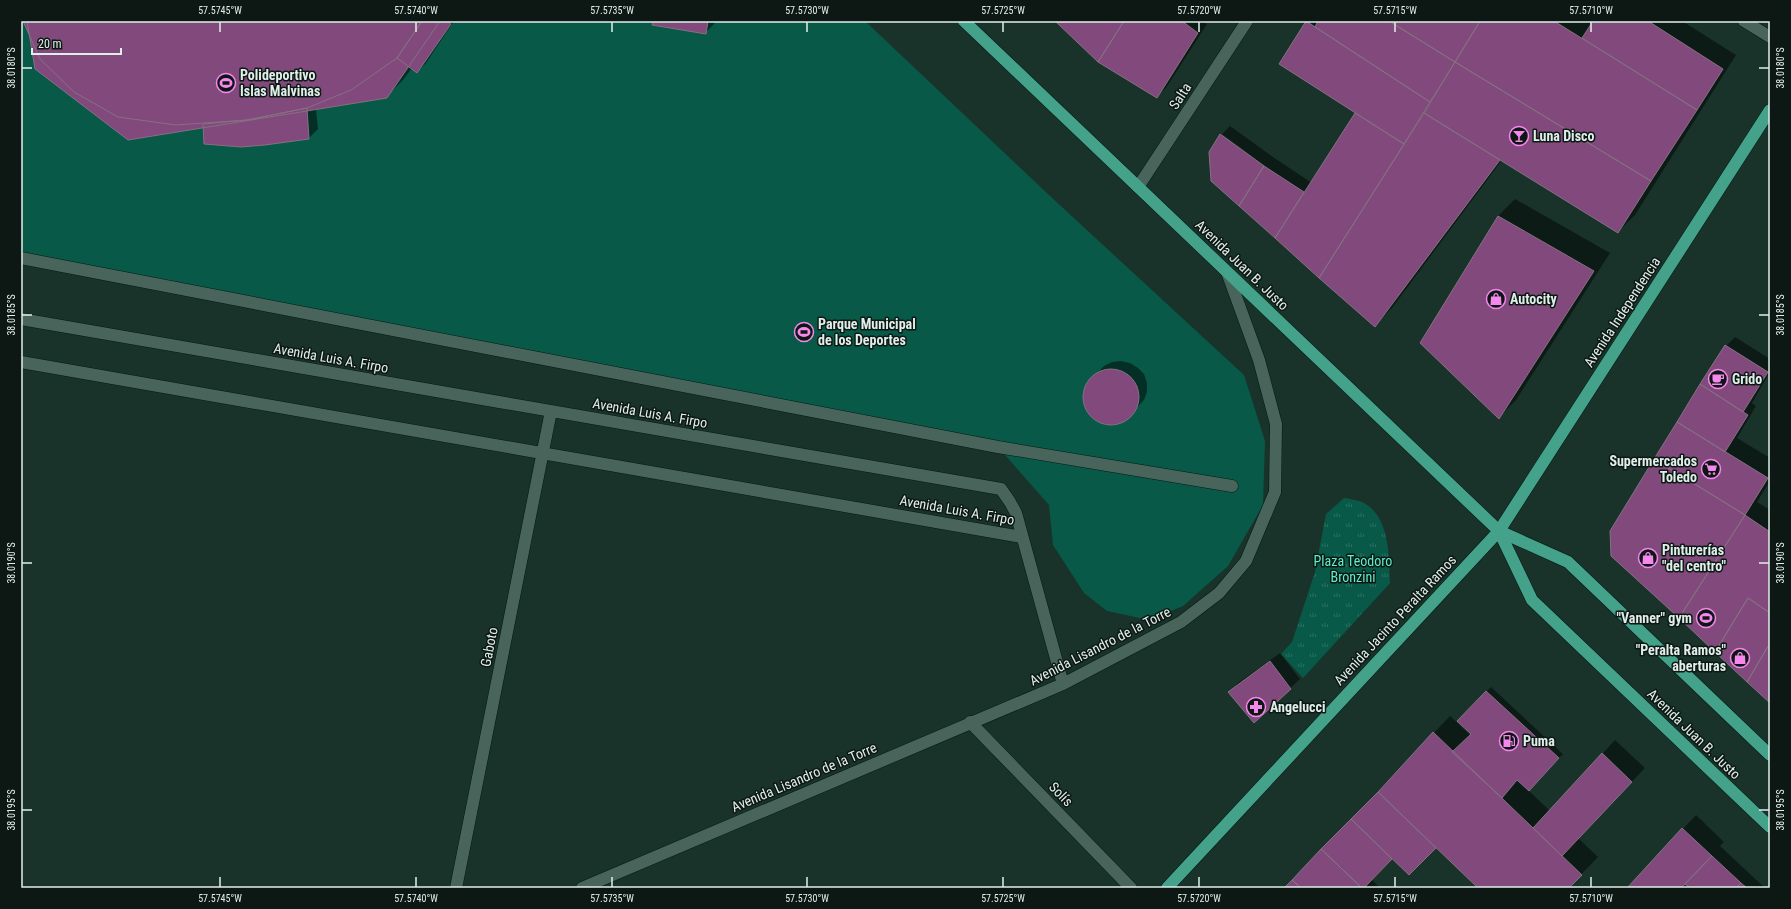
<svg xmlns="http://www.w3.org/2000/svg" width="1791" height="909" font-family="'Roboto Condensed',sans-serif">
<defs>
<pattern id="grass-tufts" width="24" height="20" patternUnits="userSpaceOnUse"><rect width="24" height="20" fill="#085948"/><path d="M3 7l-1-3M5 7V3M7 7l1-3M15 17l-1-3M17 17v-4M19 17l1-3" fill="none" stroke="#2c7163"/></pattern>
</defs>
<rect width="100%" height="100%" fill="#19332b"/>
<path fill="url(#grass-tufts)" d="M1344,498C1350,499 1357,500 1362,502C1390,515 1389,557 1390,583L1303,678L1281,654L1292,642L1315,572L1326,514Z"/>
<path fill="#085948" d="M21,21H865L1050,196L1244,375L1265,441L1263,505L1228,566L1183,606L1149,620L1107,611L1084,593L1053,545L1049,505L998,447L21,258Z"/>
<path fill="#0007" fill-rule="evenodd" d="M24,21H454L426,63L417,72L412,68L403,80L386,97L316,109L318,129L309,138L206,126L31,37Z
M654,21H715L714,24L705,33Z
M1057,21H1203L1207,24L1166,88L1157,96Z
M1308,21H1682L1736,55L1635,215L1618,232L1502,160L1392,308L1375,325L1212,180L1210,152L1221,135L1230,126L1273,157L1312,183L1357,113L1307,22ZM1222,134L1268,168L1267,170L1222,136Z
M1515,199L1610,253L1516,400L1499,417L1421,343L1498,216Z
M1735,337L1770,359V372L1752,403L1756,406L1737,438L1770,458V481L1757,502L1770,510V702L1716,652L1726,346Z
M1121,361L1130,363L1138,368L1144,374L1147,383V392L1144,400L1129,416L1122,421L1105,424L1091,415L1084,400V391L1088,383L1104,366L1112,362Z
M1280,653L1300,679L1254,722L1230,692L1238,683Z
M1491,687L1563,754L1528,790L1550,811L1615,740L1645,768L1578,838L1598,857L1568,888H1480L1436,846L1409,873L1392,858L1372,880L1380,888H1286L1450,716L1470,735L1472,734L1459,721Z
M1696,815L1724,842L1720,846L1765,888H1691L1685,883L1680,888H1627Z"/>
<path fill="#82497d" stroke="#857182" d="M23,21H422L397,58L351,90L307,108L247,120L176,125L118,117L74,92L40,59Z
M27,21H440L387,98L128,140L35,69Z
M422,21H447L451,24L417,73L397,58Z
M653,21H708L706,34L652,25Z
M1055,21H1124L1098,62Z
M1124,21H1182L1198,33L1157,98L1098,62Z
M1306,21L1430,102L1404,144L1279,64Z
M1318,21H1389L1455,62L1430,102L1315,27Z
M1389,21H1480L1455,62Z
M1480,21H1554L1697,110L1651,181L1455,62Z
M1593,21H1648L1723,69L1697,110L1582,38Z
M1455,62L1651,181L1618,233L1424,113Z
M307,108L309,139L265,145L241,147L204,144L203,124L247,120Z
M1355,113L1404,144L1319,278L1275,238Z
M1424,113L1500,160L1375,327L1319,278Z
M1220,134L1264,166L1239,206L1211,181L1209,152Z
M1264,166L1304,192L1275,238L1239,206Z
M1498,216L1594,271L1499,419L1420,343Z
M1725,345L1768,372L1743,412L1700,384Z
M1083 397a28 28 0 1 1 56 0a28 28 0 1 1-56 0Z
M1700,384L1748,415L1725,452L1677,422Z
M1677,422L1768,478L1745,515L1654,459Z
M1654,459L1745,515L1679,618L1611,556L1610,531Z
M1745,515L1770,532V613L1748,598L1715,652L1679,618Z
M1748,598L1770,613V643L1747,682L1715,652Z
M1770,643V703L1747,682Z
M1270,661L1291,689L1254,723L1228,692Z
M1486,691L1559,758L1529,791L1517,780L1502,798L1452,752L1471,734L1457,721Z
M1433,732L1582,875L1569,888H1478L1378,792Z
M1602,753L1632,782L1562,856L1533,828Z
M1378,792L1436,848L1409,875L1351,819Z
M1351,819L1392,859L1364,888H1362L1321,849Z
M1682,828L1712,856L1681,888H1627Z
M1321,849L1362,888H1301L1292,880Z
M1712,856L1741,883L1736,888H1690L1685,884Z
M1292,880L1301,888H1284Z
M1741,883L1747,888H1736Z"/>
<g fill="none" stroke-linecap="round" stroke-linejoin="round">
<g stroke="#011a14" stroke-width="13">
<path id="minor" d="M1744,21L1770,37
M1138,187L1247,21
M21,258L998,447L1232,486
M21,319L1001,489L1010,502L1016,513L1063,684
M21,362L1022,537
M970,722L1131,888
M456,888L551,411
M582,888L1063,684L1181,622L1219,593L1246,561L1275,492L1276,424L1259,360L1227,272"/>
</g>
<g stroke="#011a14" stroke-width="13">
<path id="major" d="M964,21L1499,531L1568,562L1770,755
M1499,531L1532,600L1770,827
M1167,888L1499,531L1770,110"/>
</g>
<use href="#minor" stroke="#49645b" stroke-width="12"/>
<use href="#major" stroke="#44a28a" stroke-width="12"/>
</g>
<path fill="none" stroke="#e0efea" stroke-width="1.5" d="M220,22V32M416,22V32M612,22V32M807,22V32M1003,22V32M1199,22V32M1395,22V32M1591,22V32M22,68H32M1759,68H1769M22,315H32M1759,315H1769M22,563H32M1759,563H1769M22,810H32M1759,810H1769M220,877V887M416,877V887M612,877V887M807,877V887M1003,877V887M1199,877V887M1395,877V887M1591,877V887"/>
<defs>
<g id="stadium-ring" transform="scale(1)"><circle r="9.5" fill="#0d1814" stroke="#f688ed" stroke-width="1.5"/><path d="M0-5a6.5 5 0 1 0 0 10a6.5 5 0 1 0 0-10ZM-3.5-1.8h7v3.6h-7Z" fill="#f688ed"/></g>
<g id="bar-ring" transform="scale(1)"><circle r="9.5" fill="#0d1814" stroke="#f688ed" stroke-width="1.5"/><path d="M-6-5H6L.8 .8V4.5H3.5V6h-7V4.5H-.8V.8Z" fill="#f688ed"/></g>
<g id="shop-ring" transform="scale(1)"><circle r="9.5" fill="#0d1814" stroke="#f688ed" stroke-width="1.5"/><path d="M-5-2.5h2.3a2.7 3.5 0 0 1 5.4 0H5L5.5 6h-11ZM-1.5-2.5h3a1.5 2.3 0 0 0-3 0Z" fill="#f688ed"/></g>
<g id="cafe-ring" transform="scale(1)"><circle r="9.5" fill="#0d1814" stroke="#f688ed" stroke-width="1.5"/><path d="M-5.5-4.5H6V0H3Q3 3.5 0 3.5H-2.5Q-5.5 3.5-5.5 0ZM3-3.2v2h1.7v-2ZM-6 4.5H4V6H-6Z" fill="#f688ed"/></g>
<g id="supermarket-ring" transform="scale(1)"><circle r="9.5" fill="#0d1814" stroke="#f688ed" stroke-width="1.5"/><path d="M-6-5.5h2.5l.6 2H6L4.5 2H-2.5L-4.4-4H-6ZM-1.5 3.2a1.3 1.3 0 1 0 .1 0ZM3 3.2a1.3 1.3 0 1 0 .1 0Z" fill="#f688ed"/></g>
<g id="pharmacy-ring" transform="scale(1)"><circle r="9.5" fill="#0d1814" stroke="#f688ed" stroke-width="1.5"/><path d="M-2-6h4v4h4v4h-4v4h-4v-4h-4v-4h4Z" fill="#f688ed"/></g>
<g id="fuel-ring" transform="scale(1)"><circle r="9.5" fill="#0d1814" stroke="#f688ed" stroke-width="1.5"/><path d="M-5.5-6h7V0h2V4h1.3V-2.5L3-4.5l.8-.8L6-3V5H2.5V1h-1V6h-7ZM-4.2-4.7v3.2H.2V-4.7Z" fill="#f688ed"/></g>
</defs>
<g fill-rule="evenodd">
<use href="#stadium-ring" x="226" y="83"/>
<use href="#bar-ring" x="1519" y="136"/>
<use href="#shop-ring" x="1496" y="299"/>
<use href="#stadium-ring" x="804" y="332"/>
<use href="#cafe-ring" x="1718" y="379"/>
<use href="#supermarket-ring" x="1711" y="469"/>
<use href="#shop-ring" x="1648" y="558"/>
<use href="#stadium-ring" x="1706" y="618"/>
<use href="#shop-ring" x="1740" y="658"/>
<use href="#pharmacy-ring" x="1256" y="707"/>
<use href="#fuel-ring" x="1509" y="741"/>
</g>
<g text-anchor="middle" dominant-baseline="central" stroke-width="3" stroke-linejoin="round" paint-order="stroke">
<g font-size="14" font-weight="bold" fill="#e0efea" stroke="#0d1814" text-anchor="start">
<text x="240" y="75">Polideportivo<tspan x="240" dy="16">Islas Malvinas</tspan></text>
<text x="1533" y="136">Luna Disco</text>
<text x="1510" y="299">Autocity</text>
<text x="818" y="324">Parque Municipal<tspan x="818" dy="16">de los Deportes</tspan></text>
<text x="1732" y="379">Grido</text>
<text x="1697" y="461" text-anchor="end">Supermercados<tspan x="1697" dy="16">Toledo</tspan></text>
<text x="1662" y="550">Pinturerías<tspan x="1662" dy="16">"del centro"</tspan></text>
<text x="1692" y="618" text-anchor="end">"Vanner" gym</text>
<text x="1726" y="650" text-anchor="end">"Peralta Ramos"<tspan x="1726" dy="16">aberturas</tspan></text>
<text x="1270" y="707">Angelucci</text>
<text x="1523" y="741">Puma</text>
</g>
<g font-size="14" fill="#e0efea" stroke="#0d1814">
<text transform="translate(1180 96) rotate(-57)">Salta</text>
<text transform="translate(1242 265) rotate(44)">Avenida Juan B. Justo</text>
<text transform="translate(1622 312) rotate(-57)">Avenida Independencia</text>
<text transform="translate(331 358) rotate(10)">Avenida Luis A. Firpo</text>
<text transform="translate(650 413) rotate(10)">Avenida Luis A. Firpo</text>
<text transform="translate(957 510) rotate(10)">Avenida Luis A. Firpo</text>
<text transform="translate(1395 620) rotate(-47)">Avenida Jacinto Peralta Ramos</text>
<text transform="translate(1100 646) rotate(-27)">Avenida Lisandro de la Torre</text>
<text transform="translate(489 647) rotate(-79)">Gaboto</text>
<text transform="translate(1694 734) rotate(44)">Avenida Juan B. Justo</text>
<text transform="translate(804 777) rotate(-23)">Avenida Lisandro de la Torre</text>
<text transform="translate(1061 794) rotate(46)">Solís</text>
</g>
<g font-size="14" fill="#5defca" stroke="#0d1814">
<text x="1353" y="561">Plaza Teodoro<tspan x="1353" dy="16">Bronzini</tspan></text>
</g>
</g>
<rect width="1791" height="909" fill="none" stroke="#0d1814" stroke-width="44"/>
<path d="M32 48v6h89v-6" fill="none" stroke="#e0efea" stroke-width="2"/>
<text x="38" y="48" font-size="12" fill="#e0efea" stroke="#0d1814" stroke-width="3" paint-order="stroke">20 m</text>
<rect x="22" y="22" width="1747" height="865" fill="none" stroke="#e0efea" stroke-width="1.5"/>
<g font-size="10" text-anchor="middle" fill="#e0efea">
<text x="220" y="14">57.5745°W</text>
<text x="416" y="14">57.5740°W</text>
<text x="612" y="14">57.5735°W</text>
<text x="807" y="14">57.5730°W</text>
<text x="1003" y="14">57.5725°W</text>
<text x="1199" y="14">57.5720°W</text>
<text x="1395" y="14">57.5715°W</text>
<text x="1591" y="14">57.5710°W</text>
<text transform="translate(11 68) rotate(-90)" y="4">38.0180°S</text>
<text transform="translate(1780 68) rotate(-90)" y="4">38.0180°S</text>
<text transform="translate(11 315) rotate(-90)" y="4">38.0185°S</text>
<text transform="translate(1780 315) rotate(-90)" y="4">38.0185°S</text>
<text transform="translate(11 563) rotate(-90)" y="4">38.0190°S</text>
<text transform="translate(1780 563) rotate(-90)" y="4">38.0190°S</text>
<text transform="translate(11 810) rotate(-90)" y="4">38.0195°S</text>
<text transform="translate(1780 810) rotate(-90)" y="4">38.0195°S</text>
<text x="220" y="902">57.5745°W</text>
<text x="416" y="902">57.5740°W</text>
<text x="612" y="902">57.5735°W</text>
<text x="807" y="902">57.5730°W</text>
<text x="1003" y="902">57.5725°W</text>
<text x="1199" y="902">57.5720°W</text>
<text x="1395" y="902">57.5715°W</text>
<text x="1591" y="902">57.5710°W</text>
</g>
</svg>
